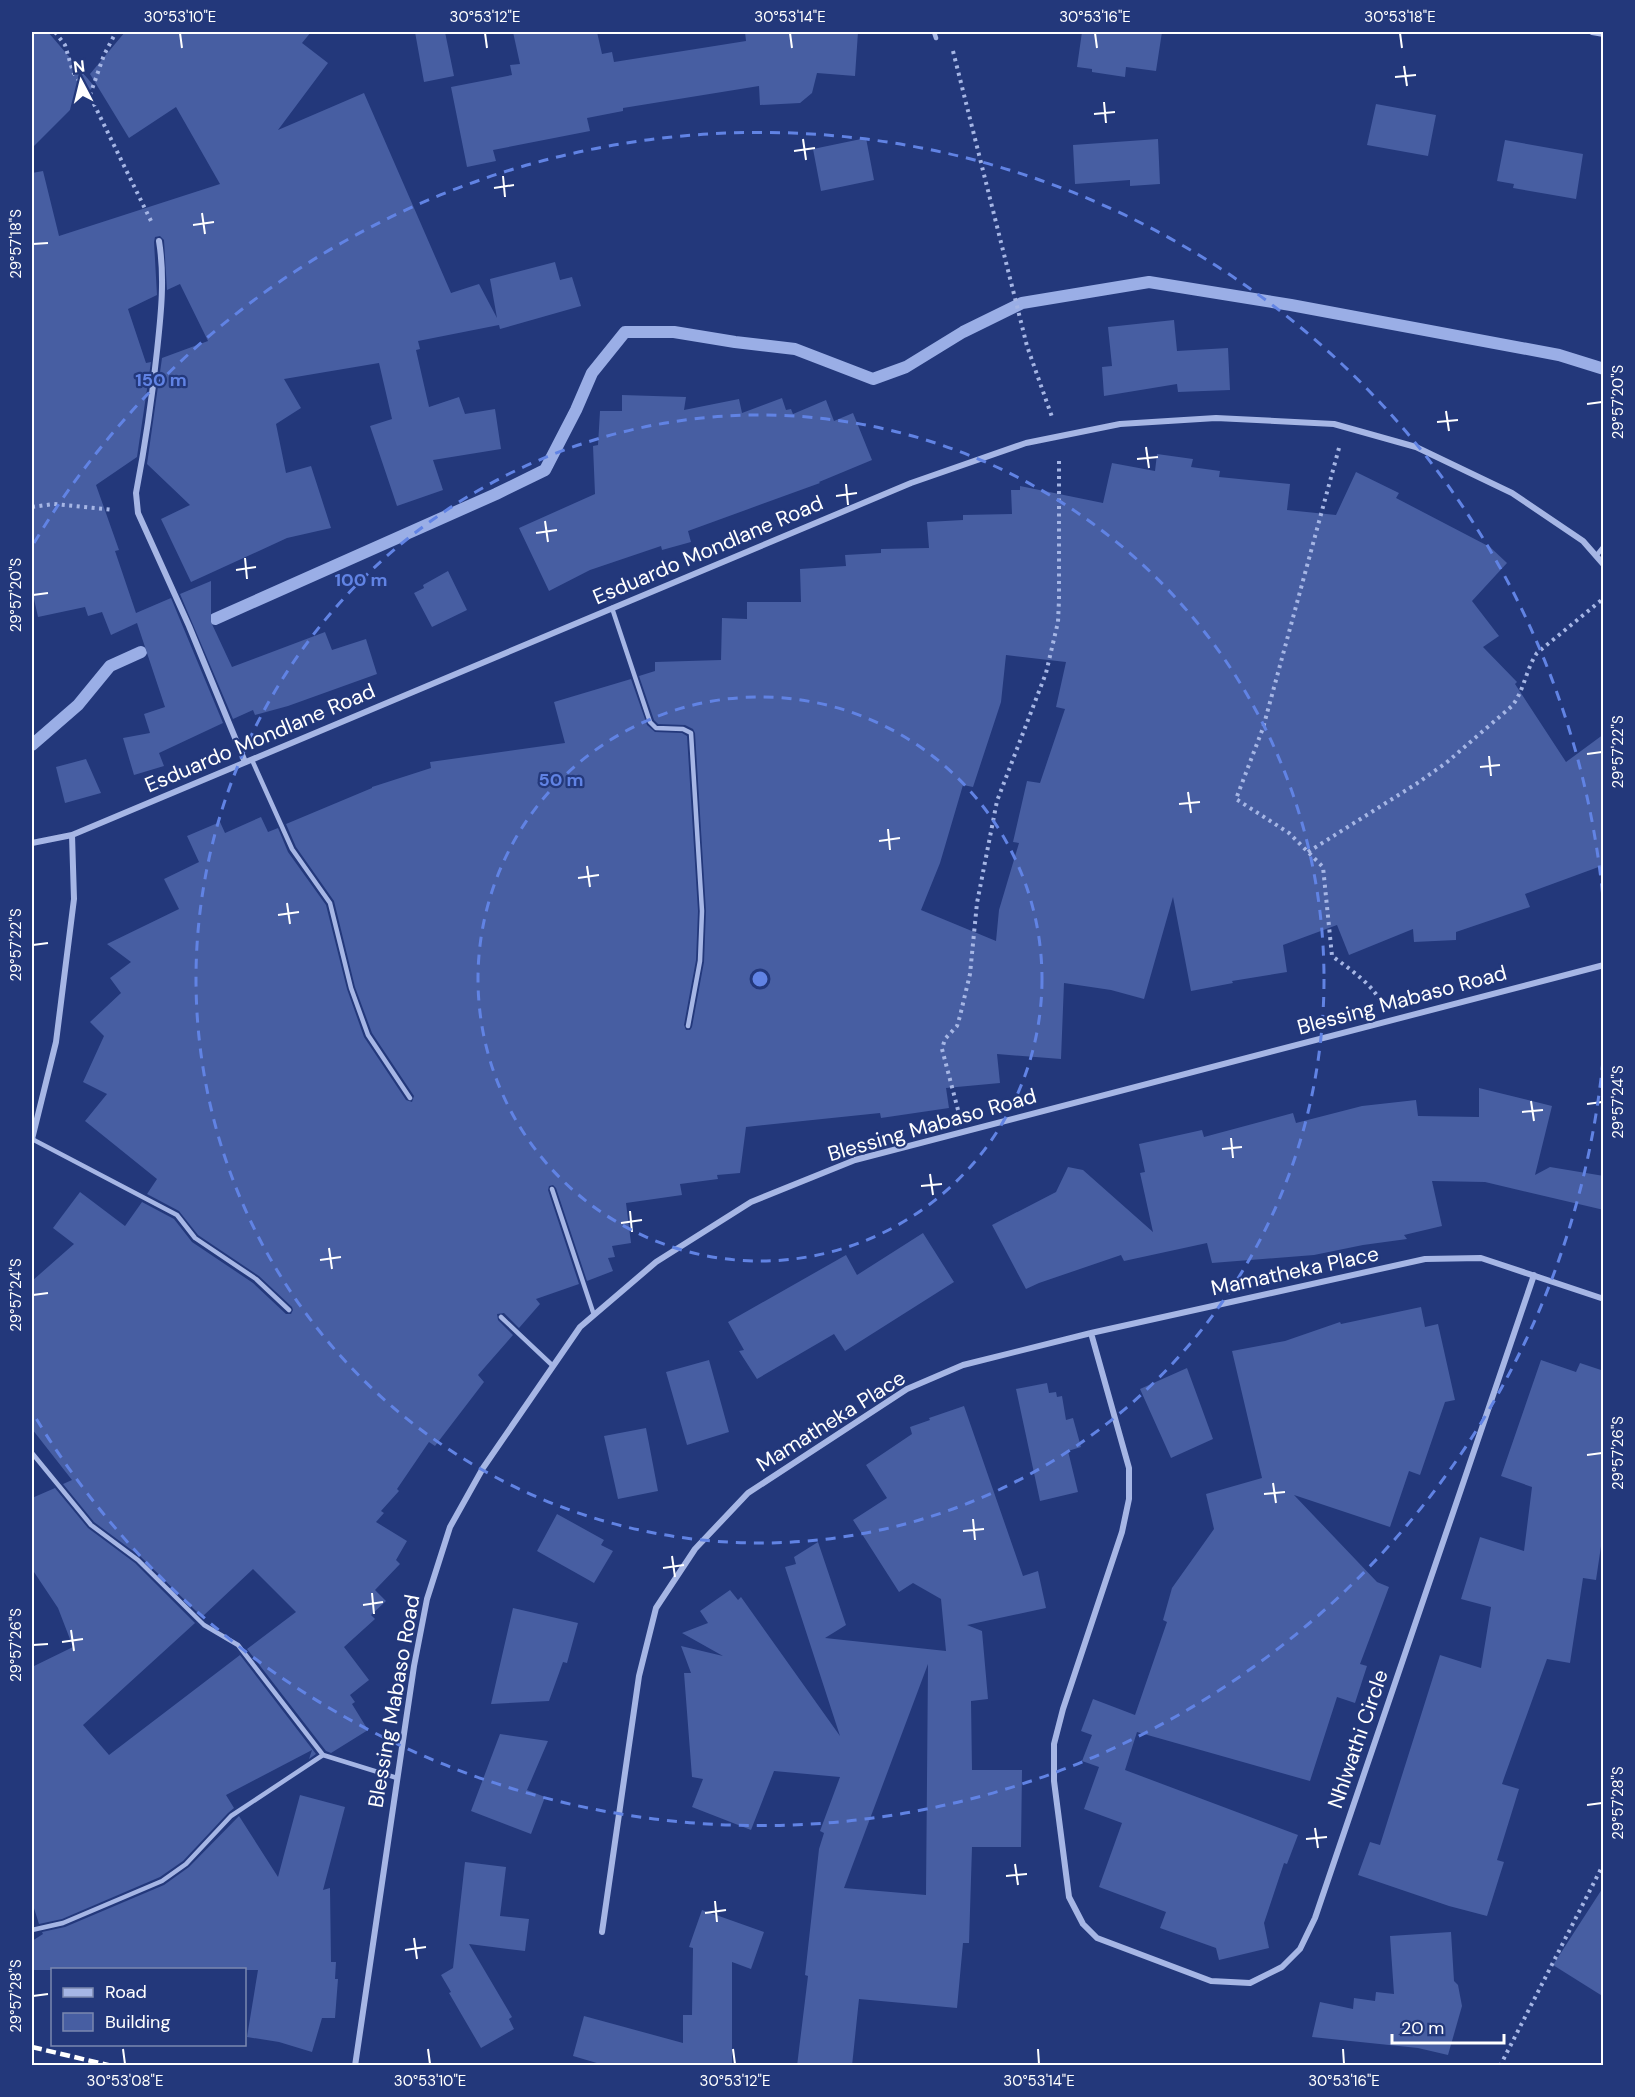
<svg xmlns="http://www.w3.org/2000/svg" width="1635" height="2097" font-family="'DM Sans',sans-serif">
<rect width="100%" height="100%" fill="#23387b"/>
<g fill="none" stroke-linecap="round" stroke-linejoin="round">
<path stroke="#9aaee6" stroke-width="12" d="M215,619L496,494L545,470L576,410L592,373L625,332H674L735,342L795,349L873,379L906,367L963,332L1022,303L1149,282L1291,305L1559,355L1604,369
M32,745L78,705L110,666L141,652"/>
</g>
<path fill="#475ea2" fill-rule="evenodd" d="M32,32H48L94,86L32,148Z
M125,32H311L302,43L328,63L278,130L364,93L451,293L479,284L497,318L490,279L555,262L560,280L572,277L581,306L500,329L499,325L418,341L420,349L416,350L429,407L459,397L465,414L495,409L501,449L433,460L443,490L397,506L370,426L392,419L379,363L284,379L301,408L276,424L286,473L311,466L331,528L287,538L191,582L161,519L190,505L147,464L162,358L208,341L180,284L167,290L164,240L160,236L155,237L154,242L157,295L128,309L146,363L151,362L137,457L96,485L119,550L115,551L136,613L171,598L223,723L159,753L164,766L134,775L123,738L150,733L144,714L165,707L137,623L111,635L102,612L88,616L85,607L38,617L32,590V173L43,171L59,236L220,184L176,107L129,138L90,74Z
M415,32H445L454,76L424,82Z
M513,32H597L602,54L612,52L614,62L746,41L745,32H858L855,76L817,73L812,93L800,103L760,105L759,86L623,108V111L587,118L590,131L493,150L496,161L467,167L451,87L512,75L510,65L520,64Z
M1082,32H1162L1156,71L1126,67L1125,77L1092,72V69L1077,67Z
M1376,104L1436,115L1428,156L1367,145Z
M866,138L874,180L821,191L813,149Z
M1158,139L1160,184L1130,186V180L1075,184L1073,145Z
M1505,140L1583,154L1576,199L1513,188L1514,184L1497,181Z
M1174,320L1177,351L1228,348L1230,390L1178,392L1177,384L1104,396L1102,367L1112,366L1108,327Z
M622,395L686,397L684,410L739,399L742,413L782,398L786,410L791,409L793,414L826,400L834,421L853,413L872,460L819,482L820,483L688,531L691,542L662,550L661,546L590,570L549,591L519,528L595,494L593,446L598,445L600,411H622Z
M1157,454L1193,459L1191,467L1220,471L1219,477L1290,484L1287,510L1336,515L1356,472L1399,493L1396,498L1490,547L1507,563L1472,601L1499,636L1483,647L1517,682L1515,684L1566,762L1604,734V865L1525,894L1530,907L1456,932V940L1414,942L1413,929L1349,955L1337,925L1283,945L1287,972L1232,981L1233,983L1191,991L1173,897L1144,999L1111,990L1064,983L1061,1059L997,1054L1000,1083L946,1088L949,1108L881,1118L880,1113L746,1127L740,1173L717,1175L718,1179L680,1184L682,1195L626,1203L631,1243L612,1246L615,1257L608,1258L613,1271L587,1281L556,1188L553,1185L549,1186L548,1190L579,1284L536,1299L540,1304L519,1328L504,1313L497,1314L498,1320L513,1335L478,1375L484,1382L435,1446L429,1442L397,1489L399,1491L381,1511L384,1513L376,1522L407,1541L396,1560L400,1564L375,1590L386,1601L371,1615L375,1619L344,1647L369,1680L350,1695L355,1702L352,1704L368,1730L331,1753L326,1751L247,1649L296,1612L253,1569L202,1617L141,1557L94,1522L63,1484L72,1480L32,1429V1281L74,1244L53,1228L80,1192L125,1226L142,1202L174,1219L192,1242L253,1283L286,1314H291L293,1310L292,1307L259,1276L198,1235L179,1211L147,1194L157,1179L85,1121L107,1094L83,1082L104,1036L90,1022L121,993L110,978L131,962L107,944L179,909L164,879L199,862L187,836L220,822L225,833L261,817L268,832L278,828L288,852L326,905L347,989L364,1037L406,1100L412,1102L414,1096L372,1033L355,987L334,901L296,847L286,824L372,788V787L431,768L430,762L565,743L554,702L631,679L647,725L655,732L682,733L687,736L698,911L696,960L684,1025L686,1030H690L692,1027L704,962L706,911L695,733L693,729L685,725L658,724L654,720L639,676L655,671V662L721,660L722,618L747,619V602H801L800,569L846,566L845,555L881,553V549L929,548L927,522L963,520V515L1012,514L1011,490H1020V486L1103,503L1112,463L1155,471ZM1006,655L1066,662L1056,707L1065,709L1040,783L1027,781L1013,842L1019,843L999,910L996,941L921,910L940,863L963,785L973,787L1001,702Z
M448,571L467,610L432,627L414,593L424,588L423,585Z
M211,581V622L232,667L325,632L332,650L366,639L377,674L288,706L255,715L253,710L233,719L180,594Z
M86,759L101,793L65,803L56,767Z
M1479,1088L1552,1106L1535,1175L1550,1167L1604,1176V1210L1485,1182L1432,1181L1442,1226L1404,1235L1407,1239L1363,1245L1314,1255L1212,1263L1207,1243L1124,1261L1121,1255L1039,1283L1026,1289L992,1225L1056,1192L1068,1167L1083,1170L1153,1232L1140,1173L1145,1172L1139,1144L1202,1130L1204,1137L1293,1113L1296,1123L1362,1106L1416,1100L1418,1116L1479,1117Z
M923,1233L954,1282L845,1351L834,1334L757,1379L739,1351L744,1350L728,1322L846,1255L857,1275Z
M1421,1307L1425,1327L1438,1324L1455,1400L1445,1402L1420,1475L1409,1471L1390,1527L1294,1495L1377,1582L1389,1587L1360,1664L1367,1666L1355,1703L1337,1697L1310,1781L1137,1732L1125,1770L1298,1835L1287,1864L1284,1863L1264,1923L1269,1948L1219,1960L1216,1948L1160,1928L1166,1912L1099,1887L1122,1823L1084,1809L1099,1767L1082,1761L1092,1735L1081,1731L1093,1699L1135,1715L1167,1622L1163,1620L1172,1588L1214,1529L1206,1494L1262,1478L1232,1351L1285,1341L1340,1322L1341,1324Z
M709,1360L729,1432L687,1445L666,1372Z
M1541,1360L1576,1372L1580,1363L1604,1371V1526L1596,1580L1583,1578L1570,1663L1547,1659L1504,1778L1502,1784L1519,1789L1497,1860L1504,1862L1487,1916L1449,1906L1358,1875L1370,1842L1380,1845L1440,1655L1481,1668L1491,1607L1461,1599L1480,1537L1524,1551L1532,1487L1501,1476Z
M1187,1368L1213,1439L1171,1458L1140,1389Z
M1047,1383L1049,1393L1056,1392L1057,1397L1062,1396L1066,1420L1073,1418L1081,1447L1068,1451L1078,1492L1040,1501L1016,1389Z
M964,1406L1023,1576L1038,1571L1046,1608L967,1625L982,1631L988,1699L971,1701L972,1770H1022L1021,1847H972L969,1943H963L957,2008L859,1999L852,2066H797L808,1976L805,1975L819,1849L824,1833L820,1831L840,1777L774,1771L751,1830L692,1807L703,1779L692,1777L684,1673H691L681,1646L723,1656L682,1633L708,1623L700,1611L730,1590L738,1600L741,1597L840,1736L785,1567L796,1564L794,1557L818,1542L846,1625L825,1638L946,1651L941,1599L913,1583L899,1592L853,1520L887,1498L866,1465L912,1434L910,1427L930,1420L929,1418ZM928,1664L926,1895L844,1888Z
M646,1428L658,1491L618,1499L604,1436Z
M55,1488L88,1528L135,1563L195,1623L83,1725L109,1755L240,1655L316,1754L309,1759L312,1750L226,1795L234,1808L228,1813L183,1861L160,1877L62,1919L39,1924L32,1902V1667L73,1647L58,1608L32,1569V1498Z
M557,1514L604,1540L601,1545L613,1551L594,1583L537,1551Z
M513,1608L578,1623L567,1663L563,1662L549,1701L491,1704Z
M500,1734L548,1741L527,1790L545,1797L531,1834L471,1811Z
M300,1795L345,1807L323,1890L330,1888L331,1962H336L335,1979H338L335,2018H322L312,2052L279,2042L247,2037L258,1970H32V1941L43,1934L42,1932L65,1927L164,1885L189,1867L239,1816L278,1877Z
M465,1862L506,1867L500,1916L529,1919L525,1951L469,1944L512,2017L509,2019L514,2029L481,2048L449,1993L451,1992L441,1975L453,1968Z
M1604,1886V1997L1553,1965Z
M702,1910L764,1932L751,1969L732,1962V2066H607L573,2056L584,2016L683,2043V2015H692L693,1948L689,1947Z
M1451,1932L1454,1981L1458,1985L1462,2006L1448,2055L1418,2048L1312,2037L1320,2002L1353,2009L1354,1998L1375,2001L1376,1992L1394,1994L1390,1936Z"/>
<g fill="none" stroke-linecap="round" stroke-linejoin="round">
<path stroke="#a6b6e5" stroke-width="4" stroke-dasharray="3 4.5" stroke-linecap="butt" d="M55,32L65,45L73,72L90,96L151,221
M953,51L1027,346L1052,417
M90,95L104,55L116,32
M1339,448L1263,728L1236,799L1289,833L1323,867L1332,956C1351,970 1368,981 1381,1001
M32,507L54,504L114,510
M1308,852L1416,784L1446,763L1512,706C1524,691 1526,669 1537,653L1604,598
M958,1110L942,1049L945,1039L957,1026L960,1016L970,974L977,903L997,801L1046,673L1058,622L1059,600V459
M1500,2066L1604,1863"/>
<path stroke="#a6b6e5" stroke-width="4.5" d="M934,32L936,38
M1596,556L1604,546
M612,608L650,722L656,728L683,729L691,733L702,911L700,961L688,1026
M252,760L292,849L330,903L351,988L368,1035L410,1098
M32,1139L177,1215L195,1238L256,1279L289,1310
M552,1189L594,1315
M501,1317L553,1366
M32,1453L91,1525L138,1560L204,1625L238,1645L323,1755L397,1778
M32,1930L63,1923L162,1881L186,1864L231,1816L323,1755"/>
<path stroke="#a6b6e5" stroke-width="6" d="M1592,32L1604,34
M159,241C165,278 161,314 157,351C152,399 145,446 136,493L138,513L189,626L245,762
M32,843L72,835L911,483L1026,443L1120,424L1216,418L1334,424L1416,447L1512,493L1583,541L1604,565
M32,1139L56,1042L74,899L72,835
M1091,1333L1129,1468V1499L1122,1532L1063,1709L1054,1744V1781L1069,1897L1083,1924L1097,1938L1211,1981L1250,1983L1282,1967L1300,1949L1315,1918L1534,1275
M1604,1794V1806
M602,1932L639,1676L656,1608L695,1549L748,1493L907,1389L963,1365L1091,1333L1425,1259L1481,1258L1604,1299
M355,2066L414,1666L427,1599L450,1527L483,1468L580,1327L656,1262L751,1202L855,1160L1604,965"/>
<path stroke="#fff" stroke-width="4.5" stroke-dasharray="10 4.5" stroke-linecap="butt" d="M32,2047L112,2066"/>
</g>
<path fill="none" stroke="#fff" stroke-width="2" d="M180,33L182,48M485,33L487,48M790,33L792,48M1095,33L1097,48M1400,33L1402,48M1404,66L1407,86M1395,77L1416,75M1104,102L1106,123M1094,114L1115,112M803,139L806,160M794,151L815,148M503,176L505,197M494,188L514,185M202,213L205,234M193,225L214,222M33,244L48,243M1587,404L1602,402M1446,411L1449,431M1437,422L1458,420M1146,447L1149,468M1137,459L1158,457M846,484L848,505M836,496L857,493M545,521L548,542M536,533L557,530M245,558L247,579M236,570L256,567M33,595L48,593M1587,754L1602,752M1489,756L1491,776M1480,767L1500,765M1188,792L1191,813M1179,804L1200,802M888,829L890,850M879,841L900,838M587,866L590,887M578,878L599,875M287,903L290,924M278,915L299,912M33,945L48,943M1531,1101L1534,1121M1587,1104L1602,1102M1522,1112L1543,1110M1231,1138L1233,1158M1222,1149L1242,1147M930,1174L933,1195M921,1186L942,1184M630,1211L632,1232M621,1223L642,1220M329,1248L332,1269M320,1260L341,1257M33,1295L48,1293M1587,1455L1602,1453M1273,1483L1276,1503M1264,1494L1285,1492M973,1519L975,1540M963,1531L984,1529M672,1556L675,1577M663,1568L684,1565M372,1593L374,1614M363,1605L383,1602M71,1630L74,1651M62,1642L83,1639M33,1645L48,1644M1587,1805L1602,1803M1315,1828L1318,1848M1306,1839L1327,1837M1015,1864L1018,1885M1006,1876L1027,1874M715,1901L717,1922M705,1913L726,1910M414,1938L417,1959M405,1950L426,1947M33,1996L48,1994M123,2049L125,2064M428,2049L430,2064M733,2049L735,2064M1038,2049L1039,2064M1343,2049L1344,2064"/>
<g fill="none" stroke="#6183e4" stroke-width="3" stroke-dasharray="10 8">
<circle cx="760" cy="979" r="282"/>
<circle cx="760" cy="979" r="564"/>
<path d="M1603 1060A847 847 0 0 1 34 1415M34 543A847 847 0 0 1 1603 898"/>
</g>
<g text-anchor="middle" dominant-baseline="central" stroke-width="4.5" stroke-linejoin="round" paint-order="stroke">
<g font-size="21" fill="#fff" stroke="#23387b">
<text transform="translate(708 550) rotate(-23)">Esduardo Mondlane Road</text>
<text transform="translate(260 738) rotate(-23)">Esduardo Mondlane Road</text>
<text transform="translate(1402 1000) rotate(-15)">Blessing Mabaso Road</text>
<text transform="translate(932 1125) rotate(-16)">Blessing Mabaso Road</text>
<text transform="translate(1295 1271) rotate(-12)">Mamatheka Place</text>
<text transform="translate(831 1421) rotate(-32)">Mamatheka Place</text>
<text transform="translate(394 1701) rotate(-80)">Blessing Mabaso Road</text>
<text transform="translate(1358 1739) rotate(-71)">Nhlwathi Circle</text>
</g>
</g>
<circle cx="760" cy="979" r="9" fill="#6183e4" stroke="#23387b" stroke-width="3"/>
<g font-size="18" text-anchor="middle" font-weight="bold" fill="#6183e4" stroke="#23387b" stroke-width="4.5" stroke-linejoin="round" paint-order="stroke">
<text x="161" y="386">150 m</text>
<text x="361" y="586">100 m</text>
<text x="561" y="786">50 m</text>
</g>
<rect width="1635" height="2097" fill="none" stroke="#23387b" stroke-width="66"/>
<rect x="51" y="1968" width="195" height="78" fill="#23387b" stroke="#7b88b0" stroke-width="1.5"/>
<rect x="63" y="1988" width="30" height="9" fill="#a6b6e5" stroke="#7b88b0" stroke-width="1.5"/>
<text x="105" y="1998" font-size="18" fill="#ffffff">Road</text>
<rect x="63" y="2013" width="30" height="18" fill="#475ea2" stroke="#7b88b0" stroke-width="1.5"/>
<text x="105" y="2028" font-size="18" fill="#ffffff">Building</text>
<g transform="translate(81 81) rotate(353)" stroke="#23387b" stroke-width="4.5" paint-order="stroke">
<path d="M0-4.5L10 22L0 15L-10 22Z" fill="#ffffff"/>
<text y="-9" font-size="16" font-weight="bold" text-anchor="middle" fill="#ffffff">N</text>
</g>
<path d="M1392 2034v9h112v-9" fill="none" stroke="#ffffff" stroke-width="3"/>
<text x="1401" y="2034" font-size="18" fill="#ffffff" stroke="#23387b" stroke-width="4.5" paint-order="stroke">20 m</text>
<rect x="33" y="33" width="1569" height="2031" fill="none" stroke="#fff" stroke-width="2"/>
<g font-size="15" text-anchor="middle" fill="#fff">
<text x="180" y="22">30°53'10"E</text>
<text x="485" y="22">30°53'12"E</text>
<text x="790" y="22">30°53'14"E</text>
<text x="1095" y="22">30°53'16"E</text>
<text x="1400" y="22">30°53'18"E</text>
<text transform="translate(16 244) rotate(-90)" y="5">29°57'18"S</text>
<text transform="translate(1618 402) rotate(-90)" y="5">29°57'20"S</text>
<text transform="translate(16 595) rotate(-90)" y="5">29°57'20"S</text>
<text transform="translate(1618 752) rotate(-90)" y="5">29°57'22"S</text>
<text transform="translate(16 945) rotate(-90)" y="5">29°57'22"S</text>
<text transform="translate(1618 1102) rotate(-90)" y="5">29°57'24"S</text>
<text transform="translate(16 1295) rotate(-90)" y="5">29°57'24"S</text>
<text transform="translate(1618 1453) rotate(-90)" y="5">29°57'26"S</text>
<text transform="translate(16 1645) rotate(-90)" y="5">29°57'26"S</text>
<text transform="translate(1618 1803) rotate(-90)" y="5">29°57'28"S</text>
<text transform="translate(16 1996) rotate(-90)" y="5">29°57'28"S</text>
<text x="125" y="2086">30°53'08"E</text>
<text x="430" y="2086">30°53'10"E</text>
<text x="735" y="2086">30°53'12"E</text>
<text x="1039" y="2086">30°53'14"E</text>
<text x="1344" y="2086">30°53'16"E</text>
</g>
</svg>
